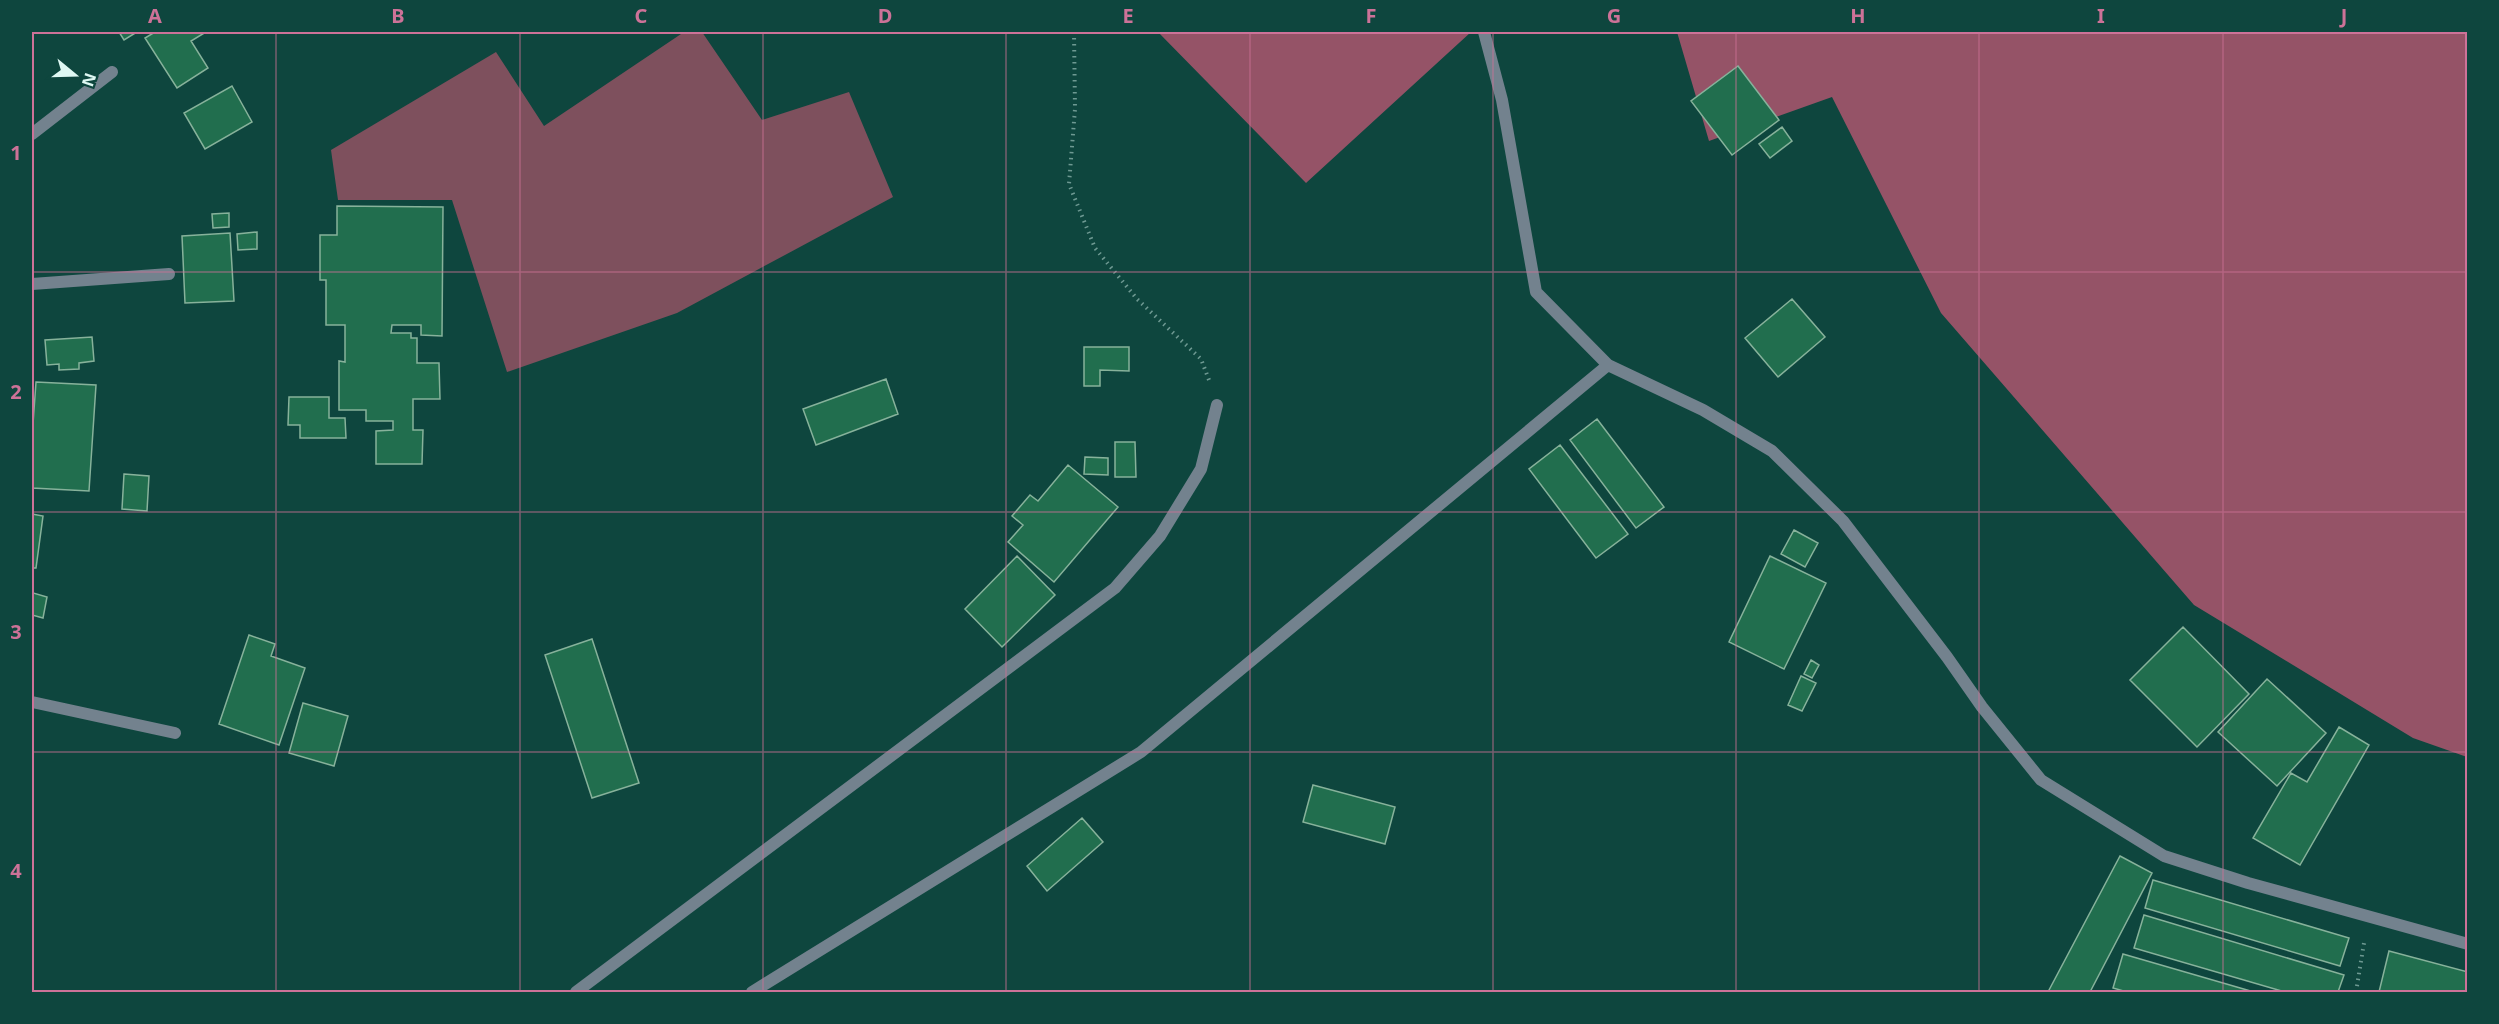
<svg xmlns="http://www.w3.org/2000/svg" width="2499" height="1024" font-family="'Noto Sans',sans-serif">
<rect width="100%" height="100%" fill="#0e463e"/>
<path fill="#7e505d" d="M684,32H702L762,120L849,92L893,197L677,313L507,372L452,200H338L331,150L496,52L544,126Z"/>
<path fill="#955367" d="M1158,32H1471L1306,183Z
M1677,32H2467V757L2413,738L2194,605L1941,313L1832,97L1709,141Z"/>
<path fill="#216e4e" stroke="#87b29b" stroke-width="1.5" d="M119,32H137L124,40Z
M155,32H206L191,41L208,68L177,88L145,38Z
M1738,66L1779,120L1732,155L1691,101Z
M232,86L252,122L205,149L184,113Z
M1782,127L1792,141L1770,158L1759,144Z
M337,206L443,207L442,336L421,335V325H392L391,333H411V338H417V363H439L440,399H413V430H423L422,464H376V431L393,430V421H366V410H339V361L345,362V325H326V280H320V235H337Z
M229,213V227L213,228L212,214Z
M257,232V249L238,250L237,234Z
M230,233L234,301L185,303L182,236Z
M1792,299L1825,337L1778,377L1745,338Z
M92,337L94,361L79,363V369L59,370V364L47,365L45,340Z
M1084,347H1129V371L1100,370V386H1084Z
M886,379L898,414L816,445L803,409Z
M36,382L96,385L89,491L32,488V438Z
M289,397H329V418H345L346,438H300V425H288Z
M1597,419L1664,507L1636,528L1570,440Z
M1115,442H1135L1136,477H1115Z
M1560,445L1628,534L1596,558L1529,469Z
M1085,457L1108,458V475L1084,474Z
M1068,465L1118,507L1054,582L1008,542L1023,525L1012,516L1030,495L1038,501Z
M124,474L149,476L147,511L122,509Z
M32,514L43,516L36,568H32Z
M1794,530L1818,543L1805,567L1781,554Z
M1017,556L1055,595L1002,647L965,609Z
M1770,556L1826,583L1784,669L1729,642Z
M32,590L33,593L47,597L43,618L32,615Z
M2183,627L2249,694L2197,747L2130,680Z
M249,635L275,644L271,656L305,668L279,745L219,724Z
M592,639L639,783L592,798L545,655Z
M1811,660L1819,665L1812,678L1804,674Z
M1801,676L1816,683L1802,711L1788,705Z
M2267,679L2326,733L2277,786L2218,732Z
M303,703L348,716L334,766L289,753Z
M2339,727L2369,745L2300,865L2253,838L2291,773L2307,782Z
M1313,785L1395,807L1385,844L1303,822Z
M1082,818L1103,842L1047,891L1027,866Z
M2120,856L2152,873L2090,992H2048Z
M2153,880L2349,938L2340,966L2145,908Z
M2144,915L2344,975L2338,992H2285L2134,948Z
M2389,951L2468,972V992H2379Z
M2123,954L2254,992H2127L2113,988Z"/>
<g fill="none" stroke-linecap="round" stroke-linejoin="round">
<path stroke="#6e9992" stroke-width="4" stroke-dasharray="1.5 4.5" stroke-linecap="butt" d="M1074,32L1075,109L1069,184L1095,248L1137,299L1201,359L1209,380
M2356,992L2364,943"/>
<path stroke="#73828e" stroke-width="12" d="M1484,32L1502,100L1536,292L1608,365L1703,410L1772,451L1843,521L1947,657L1982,707L2041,780L2164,856L2248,883L2468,944
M32,134L112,72
M32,284L169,274
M32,702L175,733
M576,992L1115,588L1160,536L1201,469L1217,405
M752,992L1141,752L1608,365"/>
</g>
<path fill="none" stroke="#cd7298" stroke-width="1.5" stroke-opacity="0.55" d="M276,32V992M520,32V992M763,32V992M1006,32V992M1250,32V992M1493,32V992M1736,32V992M1979,32V992M2223,32V992M32,272H2468M32,512H2468M32,752H2468"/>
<rect width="2499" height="1024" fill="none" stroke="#0e463e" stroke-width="66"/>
<g transform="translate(75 75) rotate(109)" stroke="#0e463e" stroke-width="4.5" paint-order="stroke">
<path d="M0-4.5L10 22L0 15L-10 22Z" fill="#def8f3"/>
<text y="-9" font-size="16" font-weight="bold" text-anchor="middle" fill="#def8f3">N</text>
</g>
<rect x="33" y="33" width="2433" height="958" fill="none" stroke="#cd7298" stroke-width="2"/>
<g font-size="20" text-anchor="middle" font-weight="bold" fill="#cd7298">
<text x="155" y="23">A</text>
<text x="398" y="23">B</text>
<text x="641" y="23">C</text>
<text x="885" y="23">D</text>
<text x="1128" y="23">E</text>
<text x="1371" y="23">F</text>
<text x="1614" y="23">G</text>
<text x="1858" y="23">H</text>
<text x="2101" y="23">I</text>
<text x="2344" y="23">J</text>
<text x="16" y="160">1</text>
<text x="16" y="399">2</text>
<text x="16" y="639">3</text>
<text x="16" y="878">4</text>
</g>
</svg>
